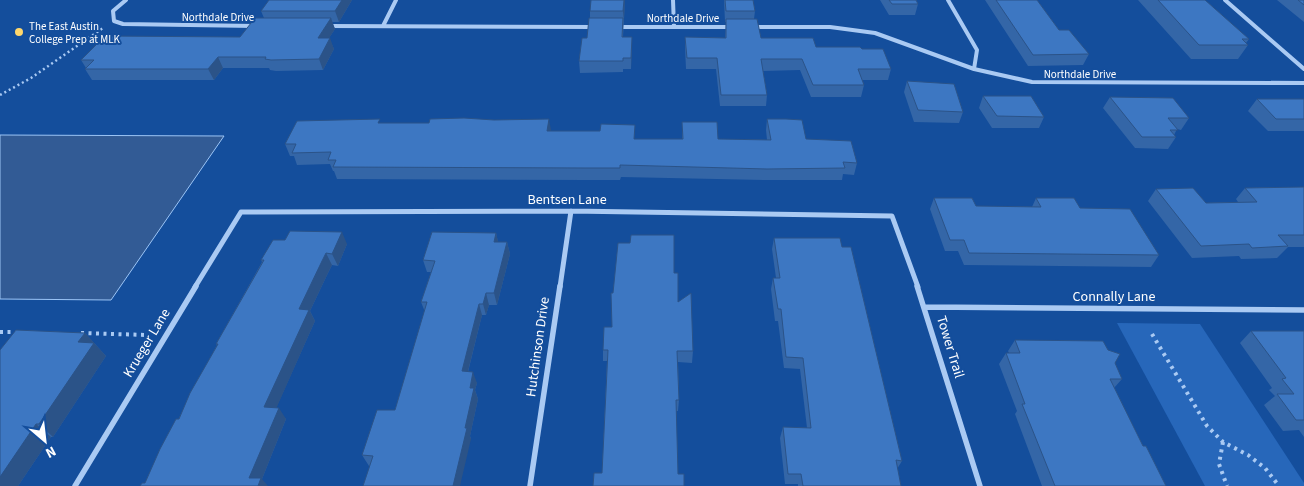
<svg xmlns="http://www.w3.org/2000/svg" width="1304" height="486" font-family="'Source Sans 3',sans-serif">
<rect width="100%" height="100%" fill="#144e9c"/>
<path fill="#2767ba" d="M1117,323L1200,324L1304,483V486H1205Z"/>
<path fill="#325b95" stroke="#9cc5f6" d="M0,135L224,136L111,300L0,299Z"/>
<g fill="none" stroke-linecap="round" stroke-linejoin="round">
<path stroke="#aacaf3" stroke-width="2.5" stroke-dasharray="2 3" stroke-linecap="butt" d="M0,95L31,78L103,28"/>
<path stroke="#aacaf3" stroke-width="4" stroke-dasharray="3 4.5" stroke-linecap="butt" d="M0,332H18
M81,333L147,335
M1152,334L1207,426L1223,442L1248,455L1265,468L1279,486
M1223,442L1219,464L1227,486"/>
<path stroke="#aacaf3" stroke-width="4" d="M126,0L113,11L114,21L123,24L255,26
M673,0L674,27
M948,0L977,50L974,69
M1225,0L1304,69
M328,26L595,27
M383,26L396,0
M618,27H732
M753,27H830L875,33L974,69L1032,82L1304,83"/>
<path stroke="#aacaf3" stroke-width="5" d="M195,287L241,212L571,211L892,216L918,287
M560,287L571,211"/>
<path stroke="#aacaf3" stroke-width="5.5" d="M917,286L980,486
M925,307L1304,310
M75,486L196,286
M530,486L560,286"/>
</g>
<path fill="#3466a7" d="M352,0L339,22H332L335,29L329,38L334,49L323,70L276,71L270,70L269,68H223L214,80H92L85,69L86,68L81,60L240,37L264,18L261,11Z
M625,0L623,37H632L631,69H623V72L580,73L579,61L587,38L590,18V11Z
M724,0H753L755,11L754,19L761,38L816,47L862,49L891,69L888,80H862L864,85L861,97H811L800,70L763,71L767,95L766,106H720L716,69H686L685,48V37L725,38L726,22H725Z
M880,0H916L918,4L915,15H889Z
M985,0H1037L1059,30L1089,54L1083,65L1028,66Z
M1138,0H1205L1249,39L1246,43L1248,45L1238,59H1191Z
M1277,0H1304V22Z
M907,81L963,112L959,123L914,122L904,92Z
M983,96L1044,117L1039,128H992L979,108Z
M1110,97L1189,118L1181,130L1177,129L1174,135L1176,137L1168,149L1135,148L1103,108Z
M1257,99H1304V131H1268L1248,111Z
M767,119L806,139L857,163L854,175L843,174L842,180H765L621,177L620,180H588L337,179L334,171H333L330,164L297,165L294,156H290L285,144L381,123L551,131L635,139H682V122L718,139L767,140L766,130Z
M1304,187V247H1288L1277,258L1241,259L1239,256L1192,258L1148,201L1156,189L1206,203L1238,202L1236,199L1245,188Z
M934,198L976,206L1032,207L1036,198L1080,208L1159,255L1151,267L964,265L958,251H945L930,209Z
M496,233L498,242H507L510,254L497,305H489L486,315H482L468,372L477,383L475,390L478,399L470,436L471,439L369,466L362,455L395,410L425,312L421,302L431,272H427L423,260Z
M774,238L842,247L902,461L897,469L901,486H798V484H785L780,438L783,427L807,428L800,369L784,368L778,321H775L771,289L773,278H776L772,249Z
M347,244L338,266L332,265L328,273L310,311L315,321L276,408L286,419L262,479L145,483L217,345L216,344L262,262L261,260Z
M674,273L678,302L693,351L692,363L678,362L679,400L678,411H676L602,473L607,361H603V350L612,327L613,293Z
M16,330L85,333L106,356L53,437H51L18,486Z
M1251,331H1304V437L1299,430L1283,431L1264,405L1275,396L1269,390L1272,388L1240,343Z
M1015,340L1115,363L1122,379L1114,388L1143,446L1166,486H1042L1015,414L1017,411L999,364L1006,353H1009L1008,351Z"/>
<path fill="#2b5388" d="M342,0H352L339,22L335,11Z
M624,0H625L624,22L623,11Z
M331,18L335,29L322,49L318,38Z
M632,37V49L631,69V58Z
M330,38L334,49L323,70L319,59Z
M218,57L223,68L214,80L208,69Z
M549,119L551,130L549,143L547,131Z
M342,232L347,244L338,266L332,254Z
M496,233L499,245L494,242Z
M507,242L510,254L497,305L494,293Z
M326,253L332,265L328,273L310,311L315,321L272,418L264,407L299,309L322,261Z
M486,293L489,305L486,315L483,304Z
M479,304L482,315L465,383L462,371Z
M85,333L106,356L53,437L39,424L78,342Z
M473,372L477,383L475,390L478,399L470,436L471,439L460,486H453L465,428L470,388Z
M279,408L286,419L262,479L268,486H256L249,478Z
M36,424L51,437L18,486H0V477Z"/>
<path fill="#3d77c2" stroke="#2b5388" d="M269,0H342L335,11H261Z
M591,0H624L623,11H590Z
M725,0H753L755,11H726Z
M889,0H916L918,4H892Z
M996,0H1037L1059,30H1069L1089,54L1033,55Z
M1158,0H1205L1249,39H1242L1248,45H1199Z
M1298,0H1304V5Z
M255,18H331L318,38H330L319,59L271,60L265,59L266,57H218L208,69H85L94,60H81L105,36L240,37Z
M589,18H623L622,37H632L631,58H623V61H579L582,38H587Z
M726,19H757L761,38H813L816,47H860L862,49H883L891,69H858L864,85H813L802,59H761L767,95H721L717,58H687L685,37L726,38Z
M907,81L954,84L963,112L918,110Z
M983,96H1031L1044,117L997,116Z
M1110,97L1173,98L1189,118H1168L1178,130H1170L1176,137H1142Z
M1257,99H1304V119H1276Z
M464,118L494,120L549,119L547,131H600L601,124L635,125L634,139H683L682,122H717L718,139L771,140L767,119H786L802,120L806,139L851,141L857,163L843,162L845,168L767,169L620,165V168H587L333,167L336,160H328L331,152L292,153L296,144H285L297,121L380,119L378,123H429L430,119Z
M1304,187V235H1278L1288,246L1252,248L1249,244L1201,246L1156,189L1193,188L1206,203L1257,202L1245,188Z
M934,198H972L976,206L1041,207L1036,198H1074L1080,208L1130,209L1159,255L969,253L964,240H950Z
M290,231L342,232L332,254L326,253L322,261L299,309L309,310L264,407L279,408L249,478H261L258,486H140L142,483H145L160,449L176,419H179L190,393L218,344H216L264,260H261L273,240H285Z
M432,232L496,233L494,242H507L494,293H486L483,304H479L462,371L473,372L470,388H474L465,428H467L453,486H363L373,456L362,455L377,410H395L427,302H421L435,261L423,260Z
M631,235H674V273H678V302L691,293L693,351H677L679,400H676L678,474H684V486H593L594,473H602L608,350H603L604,327H612L611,293H613L618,243H630Z
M774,238H840L842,247H851L902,461L896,460L901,486H803L801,474H788L783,427L811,428L803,358L786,357L781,309H778L773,278H780Z
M16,330L85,333L78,342L94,343L39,424H36L0,477V350Z
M1251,331H1304V420H1296L1277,394H1294L1282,379L1286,378Z
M1015,340L1103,341L1108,350L1120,354L1115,363L1122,379H1110L1143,446H1146L1166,486H1055L1022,404H1025L1006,353H1020Z"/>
<circle fill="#ffd76c" stroke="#144e9c" stroke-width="2" cx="19" cy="32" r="5"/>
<g text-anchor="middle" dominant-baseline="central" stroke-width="4" stroke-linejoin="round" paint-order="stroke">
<g font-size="11" fill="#fff" stroke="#144e9c">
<text x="218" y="17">Northdale Drive</text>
<text x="683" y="18">Northdale Drive</text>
<text x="1080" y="74">Northdale Drive</text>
</g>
<g font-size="11" fill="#fff" stroke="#144e9c" text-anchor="start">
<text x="29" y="26">The East Austin<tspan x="29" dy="13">College Prep at MLK</tspan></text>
</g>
<g font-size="14" fill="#fff" stroke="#144e9c">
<text x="567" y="200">Bentsen Lane</text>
<text x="1114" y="297">Connally Lane</text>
<text transform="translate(147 343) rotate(-59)">Krueger Lane</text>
<text transform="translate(538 347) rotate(-82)">Hutchinson Drive</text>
<text transform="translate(950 347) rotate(73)">Tower Trail</text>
</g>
</g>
<g transform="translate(45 441) rotate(152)" stroke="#144e9c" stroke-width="4" paint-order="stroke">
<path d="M0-4L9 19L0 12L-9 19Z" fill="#ffffff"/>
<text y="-8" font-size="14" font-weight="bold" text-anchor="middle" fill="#ffffff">N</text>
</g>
</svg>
